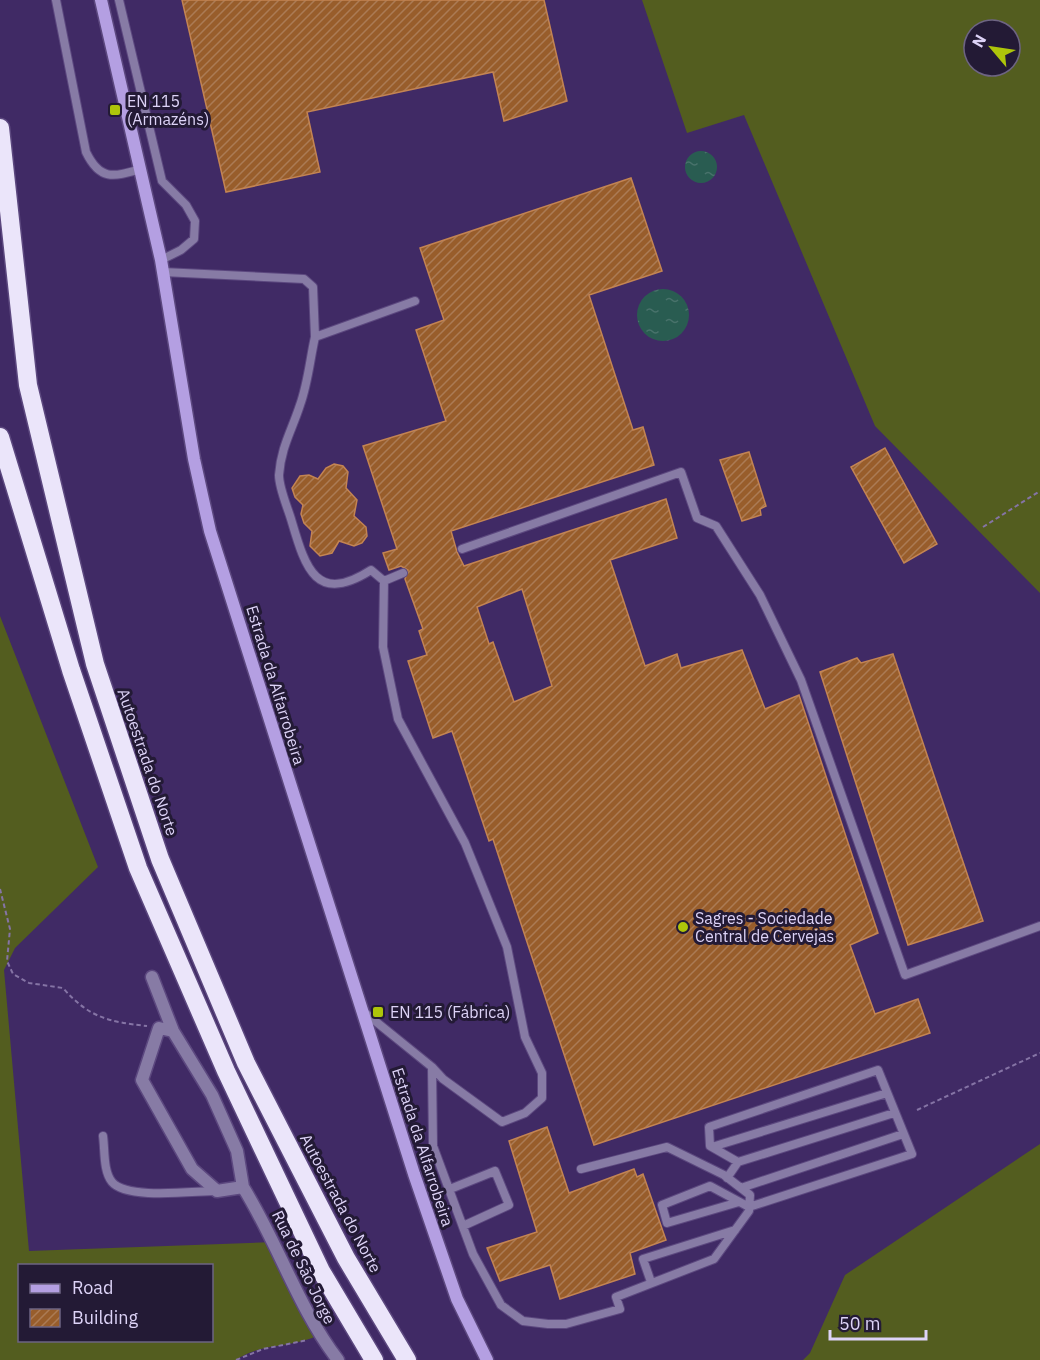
<svg xmlns="http://www.w3.org/2000/svg" width="1040" height="1360" font-family="'IBM Plex Sans',sans-serif">
<defs>
<pattern id="water-ripples" width="26" height="14" patternUnits="userSpaceOnUse" patternTransform="scale(1.5)"><rect width="26" height="14" fill="#295c51"/><path d="M2 4q2-2 4 0t4 0M15 11q2-2 4 0t4 0" fill="none" stroke="#48726b"/></pattern>
<pattern id="building-hatch" width="6" height="6" patternUnits="userSpaceOnUse" patternTransform="scale(1.5)"><rect width="6" height="6" fill="#985d2b"/><path d="M-1 1l2-2M0 6l6-6M5 7l2-2" fill="none" stroke="#ab7b55"/></pattern>
</defs>
<rect width="100%" height="100%" fill="#402a65"/>
<path fill="#535d1f" fill-rule="evenodd" d="M642,0H1040V593L875,426L744,115L687,133ZM974,30H1010V66H974Z
M0,616L98,867L15,948L4,970L29,1251L274,1242L319,1335C293,1348 259,1343 236,1360H0ZM20,1266H212V1340H20Z
M1040,1144V1360H803L810,1353L845,1275Z"/>
<path fill="url(#water-ripples)" d="M685 167a16 16 0 1 1 32 0a16 16 0 1 1-32 0Z
M637 315a26 26 0 1 1 52 0a26 26 0 1 1-52 0Z"/>
<path fill="url(#building-hatch)" stroke="#c38453" stroke-width="1.5" fill-rule="evenodd" d="M182,0H544L567,101L504,121L493,72L307,112L320,172L226,192Z
M631,178L662,271L589,295L633,430L643,427L654,465L451,531L457,552L464,566L666,499L677,538L610,560L645,666L677,654L681,668L742,650L765,709L799,695L878,933L850,945L875,1014L918,999L930,1033L594,1145L493,839L489,841L452,731L433,738L408,661L427,655L419,631L423,629L405,579L408,570L401,566L389,570L383,553L397,549L363,446L446,421L416,330L444,320L420,248ZM522,589L552,686L514,702L493,642L489,644L477,607Z
M885,448L937,544L904,563L851,467Z
M749,452L766,506L760,509L761,515L742,521L720,460Z
M334,464L343,466L348,472L346,488L357,500L354,516L366,527L367,536L362,543L354,546L339,541L332,553L320,556L310,546L312,531L304,523L301,514L303,505L295,497L292,488L300,476L309,475L318,479L326,468Z
M893,654L983,921L908,945L820,672L857,658L861,663Z
M547,1127L569,1193L634,1169L637,1177L643,1174L666,1240L630,1253L635,1274L560,1299L550,1265L500,1281L487,1248L537,1232L509,1141Z"/>
<g fill="none" stroke-linecap="round" stroke-linejoin="round">
<g stroke="#5c487f" stroke-width="10">
<path id="service" d="M56,0L86,152C100,181 113,177 141,169
M119,0L162,181L186,205L195,221L194,239L181,250L161,260
M163,272L304,279L313,287L315,337
M415,301L315,337C310,359 308,383 300,405C292,430 281,447 279,475C279,488 287,506 291,519C305,566 315,606 371,570L384,581L383,647L398,719L465,843L507,947L525,1037L542,1073V1098L525,1113L502,1122L443,1079L432,1067
M462,549L681,472L697,518L716,526L760,595L801,680L905,975L1040,926
M384,581L403,573
M364,1012L432,1067L433,1146L473,1254L501,1305L523,1321L548,1324H566L620,1309L616,1297L714,1259L749,1211L750,1195L724,1175L667,1147L581,1169
M103,1136C105,1150 103,1171 112,1182C127,1200 194,1191 217,1191
M712,1147L887,1093
M738,1162L710,1146L709,1127L878,1070L912,1154L749,1207L710,1186L662,1205L667,1223L739,1202
M727,1178L738,1162L894,1113
M741,1188L903,1134
M450,1189L495,1171L509,1205L463,1226
M651,1282L643,1259L735,1230"/>
</g>
<g stroke="#5c487f" stroke-width="15">
<path id="minor" d="M152,977L173,1031L212,1095L237,1151L243,1187
M173,1031L159,1028L142,1080L192,1169L217,1191L243,1187C278,1243 298,1308 338,1360"/>
</g>
<g stroke="#5c487f" stroke-width="15">
<path id="secondary" d="M101,0L161,260L194,459L210,531L414,1174L457,1299L487,1360"/>
</g>
<g stroke="#5c487f" stroke-width="21">
<path id="motorway" d="M0,128L28,385L95,664L160,859L246,1063L346,1258L407,1360
M0,437L71,670L138,868L226,1071L321,1271L374,1360"/>
</g>
<path stroke="#8574a5" stroke-width="2" stroke-dasharray="4.5 3" stroke-linecap="butt" d="M983,527L1040,491
M0,889L10,929L7,961L13,974L29,983L63,988C89,1018 110,1022 147,1026
M917,1110L1040,1053
M236,1360L263,1349L308,1340"/>
<use href="#service" stroke="#877ba5" stroke-width="8"/>
<use href="#minor" stroke="#877ba5" stroke-width="12"/>
<use href="#secondary" stroke="#b49fe2" stroke-width="12"/>
<use href="#motorway" stroke="#ebe5fa" stroke-width="18"/>
</g>
<g fill="#aec50a" stroke="#231a35" stroke-width="2">
<rect x="109" y="104" width="12" height="12" rx="3"/>
<circle cx="683" cy="927" r="6"/>
<rect x="372" y="1006" width="12" height="12" rx="3"/>
</g>
<g text-anchor="middle" dominant-baseline="central" stroke-width="6" stroke-linejoin="round" paint-order="stroke">
<g font-size="16" fill="#ddd3f7" stroke="#231a35" text-anchor="start">
<text x="127" y="101">EN 115<tspan x="127" dy="18">(Armazéns)</tspan></text>
<text x="695" y="918">Sagres - Sociedade<tspan x="695" dy="18">Central de Cervejas</tspan></text>
<text x="390" y="1012">EN 115 (Fábrica)</text>
</g>
<g font-size="16" fill="#ddd3f7" stroke="#231a35">
<text transform="translate(276 685) rotate(73)">Estrada da Alfarrobeira</text>
<text transform="translate(148 762) rotate(71)">Autoestrada do Norte</text>
<text transform="translate(423 1147) rotate(72)">Estrada da Alfarrobeira</text>
<text transform="translate(341 1203) rotate(62)">Autoestrada do Norte</text>
<text transform="translate(304 1267) rotate(64)">Rua de São Jorge</text>
</g>
</g>
<rect x="18" y="1264" width="195" height="78" fill="#231a35" stroke="#6d6483" stroke-width="1.5"/>
<rect x="30" y="1284" width="30" height="9" fill="#b49fe2" stroke="#6d6483" stroke-width="1.5"/>
<text x="72" y="1294" font-size="18" fill="#ddd3f7">Road</text>
<rect x="30" y="1309" width="30" height="18" fill="url(#building-hatch)" stroke="#6d6483" stroke-width="1.5"/>
<text x="72" y="1324" font-size="18" fill="#ddd3f7">Building</text>
<g transform="translate(992 48) rotate(299)"><circle r="28" fill="#231a35" stroke="#6d6483" stroke-width="1.5"/>
<path d="M0-4.5L10 22L0 15L-10 22Z" fill="#aec50a"/>
<text y="-9" font-size="16" font-weight="bold" text-anchor="middle" fill="#ddd3f7">N</text>
</g>
<path d="M830 1330v9h96v-9" fill="none" stroke="#ddd3f7" stroke-width="3"/>
<text x="839" y="1330" font-size="18" fill="#ddd3f7" stroke="#231a35" stroke-width="4.5" paint-order="stroke">50 m</text>
</svg>
